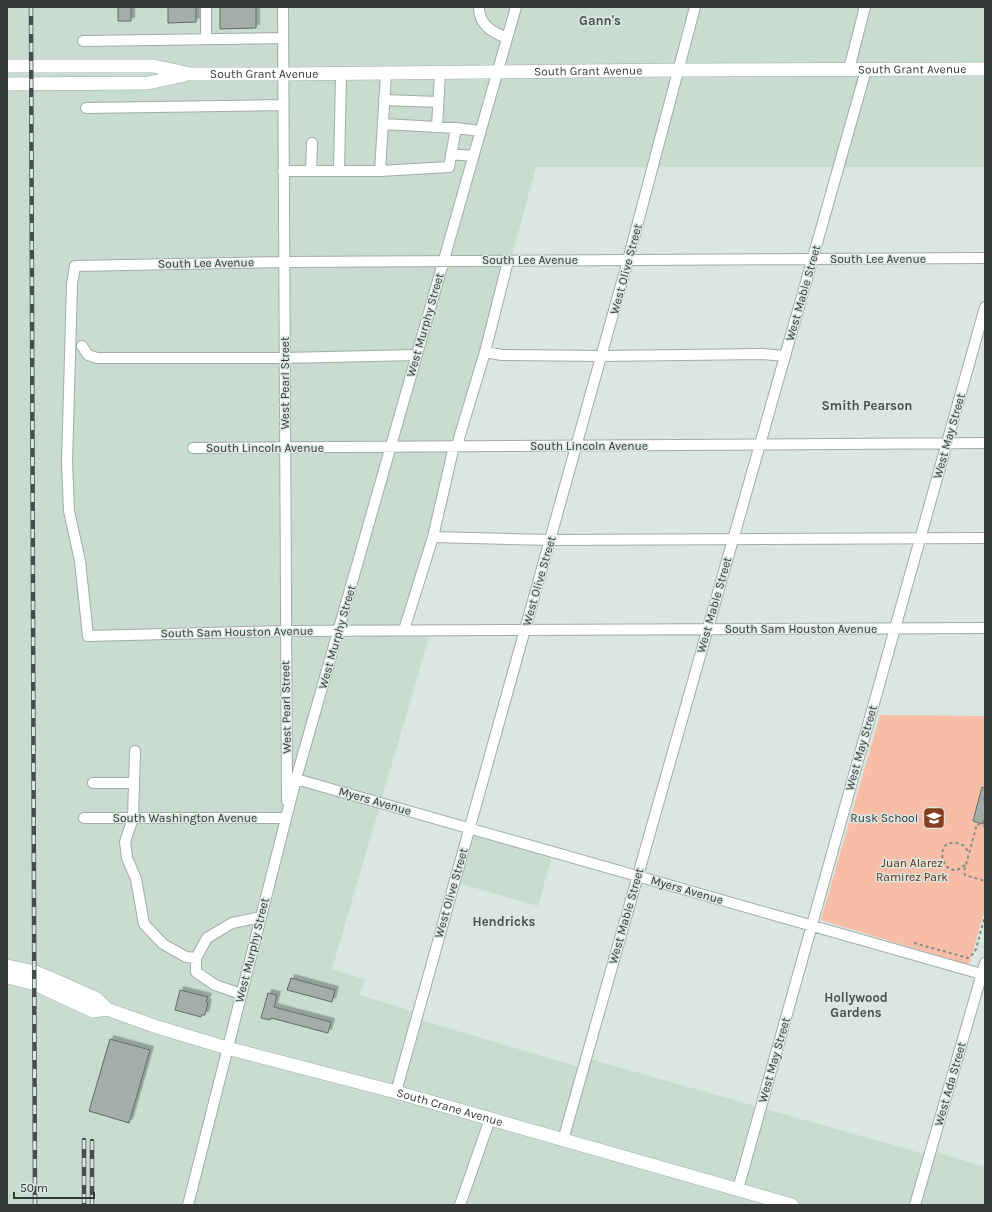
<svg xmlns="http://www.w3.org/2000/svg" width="992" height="1212" font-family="Karla,sans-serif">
<defs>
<filter id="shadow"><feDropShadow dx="3.5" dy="-3.5" stdDeviation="0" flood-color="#0004"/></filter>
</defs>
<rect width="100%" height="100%" fill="#dae6e0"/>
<path fill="#c8dcd2" d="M7,7H985V167H536L486,352L404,630H431L332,969L365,980L360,994L338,1074L360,995L418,1013L417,1019L582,1068L586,1058L928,1155L930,1150L985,1167V1205H7Z
M470,828L553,852L538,906L454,882Z"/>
<path fill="#f7bda6" d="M880,715L985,716V909L969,965L821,920Z"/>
<path fill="#a3aea9" stroke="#616b66" filter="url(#shadow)" d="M118,7H131V21H118Z
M168,7H196V22L168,23Z
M220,7H256V28L220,29Z
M982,787L985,788V817L983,824L973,821Z
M291,978L335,990L332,1002L287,990Z
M180,990L208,997L206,1002L208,1003L205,1015H201V1017L175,1010Z
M268,993L277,995L274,1007L331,1022L328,1033L271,1018L270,1020L261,1018Z
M110,1039L150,1050L129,1123L89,1111Z"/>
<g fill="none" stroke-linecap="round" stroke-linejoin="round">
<g stroke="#a1aca7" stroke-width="12">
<path id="minor" d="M283,7L287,801
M479,7C479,25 492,32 507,38
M206,39V7
M83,41L283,38
M849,69L865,7
M384,100L438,102
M86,108L283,105
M383,124L456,128L449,167L380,171L386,74
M437,127L440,73
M456,128L480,131
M451,154L473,156
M283,171H380
M311,171L312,143
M339,171L341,74
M985,258L284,262L75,266L72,284L67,462L69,511L80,561L88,636L286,631L985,628
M82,346L88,355L97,358H284L417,355
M485,352L508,261
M457,446L460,435L485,352L502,355L602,356L762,354L785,356
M193,448L985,443
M433,537L550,540L985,538
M404,630L433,537L454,446
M135,751L133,818L125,842L127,858L136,879L144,924L163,944L186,957L196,958
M296,779L985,975
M93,783H134
M84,818H286
M241,994L215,985L196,972V958L207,938L232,923L261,917
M396,1092L628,260L695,7
M563,1140L866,70
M738,1189L985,307
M188,1205L296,779L516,7
M460,1205L490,1119
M915,1205L985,963"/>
</g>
<g stroke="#a1aca7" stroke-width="14">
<g id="major">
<path id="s1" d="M7,66H153L191,74H283L679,70L985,69"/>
<path d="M7,84L148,83L185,75"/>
<path id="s2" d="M7,966L35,972L50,978L97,999L107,1009L154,1026L227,1048L396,1092L792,1205"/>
<path d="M7,977L35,984L93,1011L107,1009"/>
</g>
</g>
<path stroke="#848c88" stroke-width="2" stroke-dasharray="3 3" stroke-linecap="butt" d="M985,797L983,802L985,803
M985,825V826L977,824L964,872L965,875L985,881
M965,865C943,885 931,838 957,843C963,844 967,848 968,853
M914,943L968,958L973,954L976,949L985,916"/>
<use href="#minor" stroke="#fff" stroke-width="10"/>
<use href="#major" stroke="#fff" stroke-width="13"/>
<g stroke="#474d4b" stroke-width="4.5">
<path id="rail" d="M31,7L35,1205
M84,1140V1205
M92,1141V1205"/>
</g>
<use href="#rail" stroke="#dae6e0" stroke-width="3" stroke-dasharray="9" stroke-linecap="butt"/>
</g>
<defs>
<g id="school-square" transform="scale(1.15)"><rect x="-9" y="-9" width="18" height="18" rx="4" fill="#863e1f" stroke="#dae6e0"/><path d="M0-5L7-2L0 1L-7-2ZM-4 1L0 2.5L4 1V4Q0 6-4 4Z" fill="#fff"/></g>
</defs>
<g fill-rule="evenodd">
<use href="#school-square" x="934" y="818"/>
</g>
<g text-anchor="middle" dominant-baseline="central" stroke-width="3" stroke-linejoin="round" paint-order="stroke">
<g font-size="12" fill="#343937" stroke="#dae6e0">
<text stroke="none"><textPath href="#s1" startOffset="906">South Grant Avenue</textPath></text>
<text stroke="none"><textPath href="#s1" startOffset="582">South Grant Avenue</textPath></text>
<text stroke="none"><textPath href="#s1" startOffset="258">South Grant Avenue</textPath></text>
<text x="878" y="259">South Lee Avenue</text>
<text x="530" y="260">South Lee Avenue</text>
<text transform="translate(206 263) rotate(-1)">South Lee Avenue</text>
<text transform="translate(626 269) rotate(-75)">West Olive Street</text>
<text transform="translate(803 293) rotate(-74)">West Mable Street</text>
<text transform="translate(425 325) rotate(-74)">West Murphy Street</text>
<text transform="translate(285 383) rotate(-90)">West Pearl Street</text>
<text transform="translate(949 436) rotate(-74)">West May Street</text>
<text x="589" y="446">South Lincoln Avenue</text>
<text x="265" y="448">South Lincoln Avenue</text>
<text transform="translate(539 581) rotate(-74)">West Olive Street</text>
<text transform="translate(714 605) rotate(-74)">West Mable Street</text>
<text x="801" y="629">South Sam Houston Avenue</text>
<text transform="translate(237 632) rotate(-1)">South Sam Houston Avenue</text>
<text transform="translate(337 637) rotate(-74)">West Murphy Street</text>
<text transform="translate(286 707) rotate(-91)">West Pearl Street</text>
<text transform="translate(861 748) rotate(-74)">West May Street</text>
<text transform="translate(375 801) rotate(16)">Myers Avenue</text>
<text x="185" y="818">South Washington Avenue</text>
<text transform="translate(687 890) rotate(16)">Myers Avenue</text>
<text transform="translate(451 893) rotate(-74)">West Olive Street</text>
<text transform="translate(626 916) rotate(-74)">West Mable Street</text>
<text transform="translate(252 950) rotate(-76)">West Murphy Street</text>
<text transform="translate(774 1060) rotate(-74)">West May Street</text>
<text transform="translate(950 1084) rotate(-74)">West Ada Street</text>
<text stroke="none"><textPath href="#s2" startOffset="467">South Crane Avenue</textPath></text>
</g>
<g font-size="12" fill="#343937" stroke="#dae6e0" text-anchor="end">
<text x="918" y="818">Rusk School</text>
</g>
<g font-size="12" fill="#652c13" stroke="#dae6e0">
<text x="912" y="863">Juan Alarez<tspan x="912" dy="14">Ramirez Park</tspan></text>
</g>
<g font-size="13" font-weight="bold" fill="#48514d" stroke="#dae6e0">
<text x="600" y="20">Gann's</text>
<text x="867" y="405">Smith Pearson</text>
<text x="504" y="921">Hendricks</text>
<text x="856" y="997">Hollywood<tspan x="856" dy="15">Gardens</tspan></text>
</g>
</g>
<rect width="992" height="1212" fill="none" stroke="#343937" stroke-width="16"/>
<path d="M14 1192v6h80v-6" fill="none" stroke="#343937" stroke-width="2"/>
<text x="20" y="1192" font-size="12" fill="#343937" stroke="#dae6e0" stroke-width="3" paint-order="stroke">50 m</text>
</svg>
